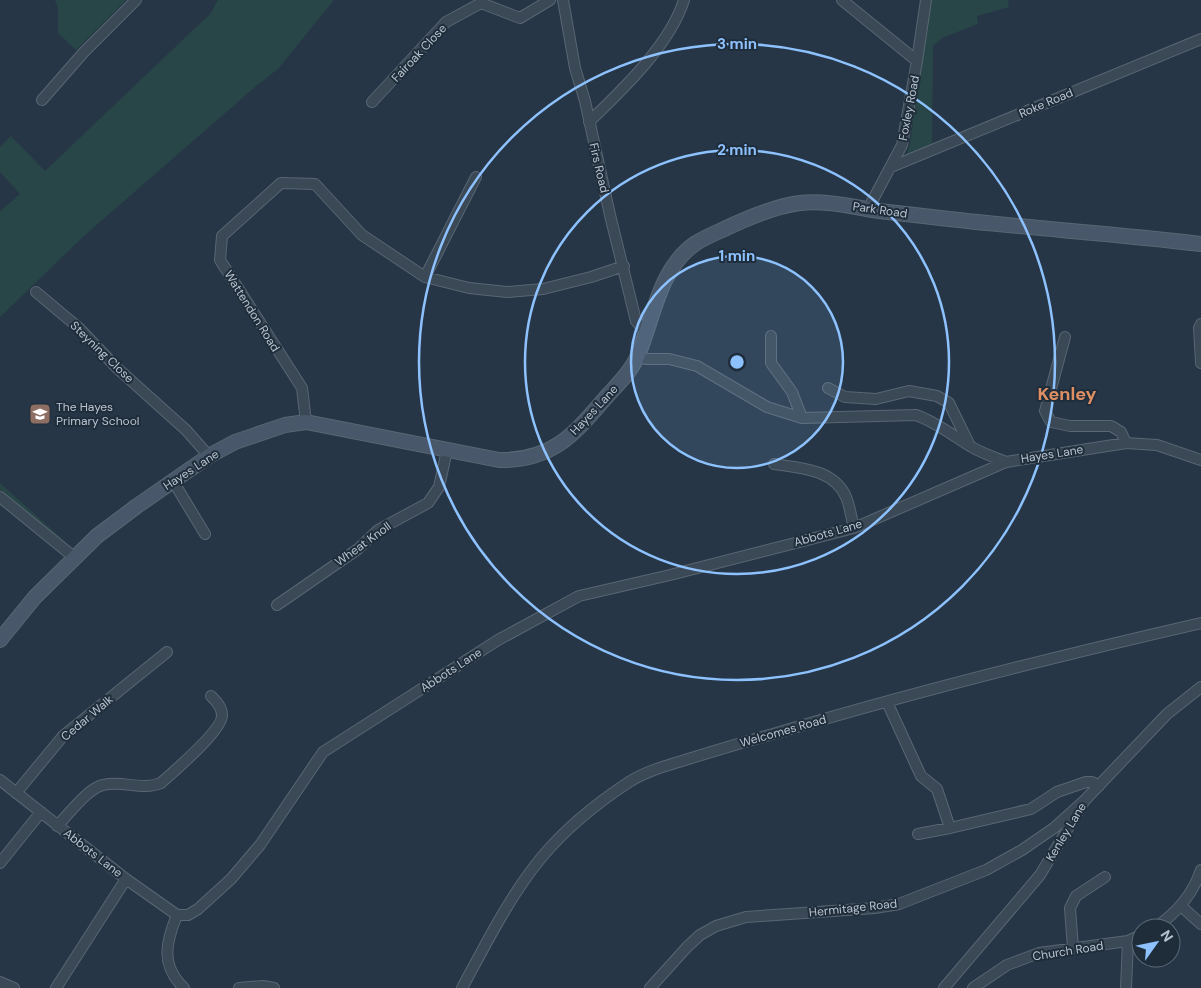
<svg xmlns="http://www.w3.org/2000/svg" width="1201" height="988" font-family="'DM Sans',sans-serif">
<rect width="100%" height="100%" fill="#263646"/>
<path fill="#284647" d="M55,0H126L76,50L58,33V8Z
M218,0H334L278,69L255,87L85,235L0,317V211L20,194L0,172V147L11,136L45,171L211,13Z
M929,0H1008L1009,7L977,16L978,24L942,38L933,46L932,148L898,163L907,153L910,144Z
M0,483L70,546L0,490Z"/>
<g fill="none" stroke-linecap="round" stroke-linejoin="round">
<g stroke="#596673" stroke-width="12">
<path id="street" d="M563,0L575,68L585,101L610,215L636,321L641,327L647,330
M842,0L917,61
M42,100L84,52L136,0
M372,102L446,22L481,3L520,18L550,0
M589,122C622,90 670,45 684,0
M891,167L1201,39
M868,209L902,145L917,61L926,0
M425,277L476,177
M36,292L79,328L117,368L186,430L209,456
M1201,324L1199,328L1201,363
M771,336V363L792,392L802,418
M1065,337L1045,411L1051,422L1070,426H1111L1121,432L1126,443
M637,357L647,359H669L697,366L767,407L802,418L916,415C936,422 952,435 970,446C981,453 994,457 1006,462L1126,443L1157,445L1201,460
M828,388L845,397L876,399L909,391L937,396L949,403L970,446
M306,422L302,388L220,260L222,236L281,183L315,184L362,235L425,277L469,288L507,292L543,289L591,277L624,266
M774,464C800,468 834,469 846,497C850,506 851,517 854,528
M173,481L205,534
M0,497L75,558
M277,605L358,549L378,530L428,503L439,487L447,450
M887,702L921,776L937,789L950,828L1031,809L1057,792L1086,782H1092L1099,786
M0,780L126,879L177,915H188L198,909L231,879L260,845L323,752L498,640L579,596L670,575L854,528L1006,462
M16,793L63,736L167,652
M57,826C69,814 88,788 103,785C123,780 141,791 161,783C173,772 223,730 222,715C222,707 216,701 211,696
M918,834L950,828
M0,863L41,812
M1181,906L1201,924
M177,915C166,942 160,965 184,988
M1155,928C1177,912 1192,896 1201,870
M1073,948L1070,908L1076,896L1105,877
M0,982L14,988
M56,988L126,879
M239,988L263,986L274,988
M462,988C486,944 509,897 541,858C565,829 597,803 629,782C646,771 666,766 685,760C714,751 744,742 773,734C914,692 1057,656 1201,623
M650,988L687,947L700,935L716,926L746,917L875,908L899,904L986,870L1022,850L1054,828L1085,800
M944,988L1040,875L1085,800L1167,714L1201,687
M973,988L1007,965L1039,953L1128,941L1141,935
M1126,988L1128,941"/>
</g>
<g stroke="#596673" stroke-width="16">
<path id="secondary" d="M0,640L35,597L97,536L137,506L209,456L235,442L285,425L306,422L499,460C554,461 575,433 608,395C619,383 632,370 638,355C654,317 659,268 696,243C704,238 713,234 722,230C745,219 775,206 800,203C826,200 854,207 879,211C897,213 914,215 932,217C1022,228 1112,233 1201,244"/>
</g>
<use href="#street" stroke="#3b4855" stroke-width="10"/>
<use href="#secondary" stroke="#485769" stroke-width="14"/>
</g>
<circle cx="737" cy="362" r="106" fill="#8dc2ff" fill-opacity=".12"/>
<g fill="none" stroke="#8dc2ff" stroke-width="2.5">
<circle cx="737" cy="362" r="106"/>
<circle cx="737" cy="362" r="212"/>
<circle cx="737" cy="362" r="318"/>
</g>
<defs>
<g id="school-square" transform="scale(1.125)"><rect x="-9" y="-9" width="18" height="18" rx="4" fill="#8d6e63" stroke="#1f2d3b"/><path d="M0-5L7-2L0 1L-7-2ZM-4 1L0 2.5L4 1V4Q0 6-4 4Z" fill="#fff"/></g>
</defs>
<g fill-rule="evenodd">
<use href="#school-square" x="40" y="414"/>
</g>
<g text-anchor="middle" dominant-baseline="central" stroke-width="4" stroke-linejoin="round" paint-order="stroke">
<g font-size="12" fill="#b9c3cf" stroke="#1f2d3b">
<text transform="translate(419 53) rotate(-47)">Fairoak Close</text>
<text transform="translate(1046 103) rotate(-23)">Roke Road</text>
<text transform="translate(909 108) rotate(-79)">Foxley Road</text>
<text transform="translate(599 168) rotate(77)">Firs Road</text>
<text transform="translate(880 210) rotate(8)">Park Road</text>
<text transform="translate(252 311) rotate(58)">Wattendon Road</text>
<text transform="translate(102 352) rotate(44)">Steyning Close</text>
<text transform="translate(594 410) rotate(-47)">Hayes Lane</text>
<text transform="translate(1052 454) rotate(-9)">Hayes Lane</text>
<text transform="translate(191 470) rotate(-33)">Hayes Lane</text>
<text transform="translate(828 533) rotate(-16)">Abbots Lane</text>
<text transform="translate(363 544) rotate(-36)">Wheat Knoll</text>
<text transform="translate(451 670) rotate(-33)">Abbots Lane</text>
<text transform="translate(87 718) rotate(-40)">Cedar Walk</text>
<text transform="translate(783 731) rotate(-16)">Welcomes Road</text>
<text transform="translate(1066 832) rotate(-59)">Kenley Lane</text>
<text transform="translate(93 853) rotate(38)">Abbots Lane</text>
<text transform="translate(853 908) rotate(-6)">Hermitage Road</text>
<text transform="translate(1068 951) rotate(-9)">Church Road</text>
</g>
<g font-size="12" fill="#b9c3cf" stroke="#1f2d3b" text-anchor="start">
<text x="56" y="407">The Hayes<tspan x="56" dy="14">Primary School</tspan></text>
</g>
<g font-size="18" font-weight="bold" fill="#de8f64" stroke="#1f2d3b">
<text x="1067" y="394">Kenley</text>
</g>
</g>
<circle cx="737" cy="362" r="8" fill="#8dc2ff" stroke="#1f2d3b" stroke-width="2.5"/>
<g font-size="15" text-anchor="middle" font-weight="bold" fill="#8dc2ff" stroke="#1f2d3b" stroke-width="4" stroke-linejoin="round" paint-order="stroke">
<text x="737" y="49">3 min</text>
<text x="737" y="155">2 min</text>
<text x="737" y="261">1 min</text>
</g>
<g transform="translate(1156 943) rotate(57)"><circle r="24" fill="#1f2d3b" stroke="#5d6976"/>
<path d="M0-4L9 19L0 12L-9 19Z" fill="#8dc2ff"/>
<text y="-8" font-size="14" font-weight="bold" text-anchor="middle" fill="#b9c3cf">N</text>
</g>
</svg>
